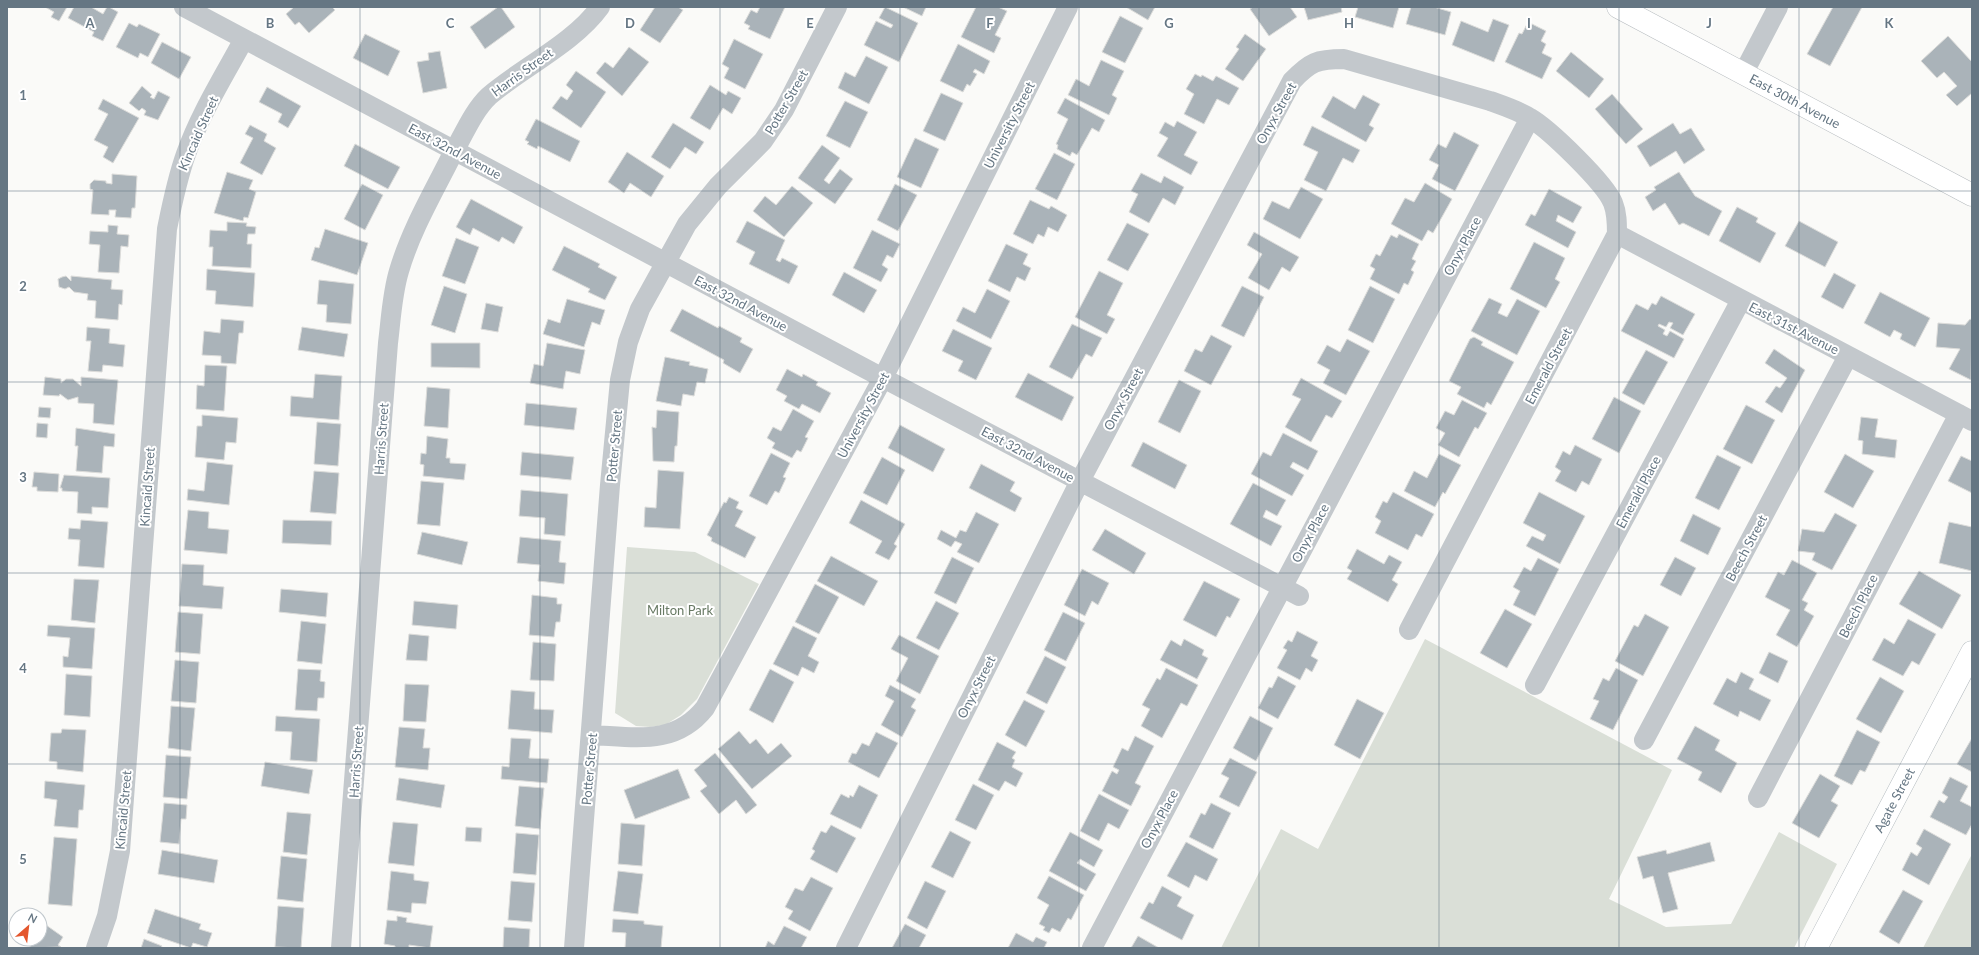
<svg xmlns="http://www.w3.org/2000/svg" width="1979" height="955" font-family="Lato,sans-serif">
<rect width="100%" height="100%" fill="#fafaf8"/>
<path fill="#dadfd7" d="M627,547L695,552L759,584L697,699L681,715L665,725L650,727L636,726L615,713Z
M1425,639L1672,770L1609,899L1666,927L1731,924L1779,832L1837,864L1794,948H1221L1281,829L1318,849Z
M1972,854V948H1923Z"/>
<path fill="#aab3b9" stroke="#dcdcda" d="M45,7H67L59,21L51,17L54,12Z
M74,7H91L103,14L107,7H109L118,12L103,41L92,36L94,32L68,18Z
M294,7H332L335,10L309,33L299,22L295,25L286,14Z
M498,7H501L515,27L485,49L470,27Z
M655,7H678L683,10L660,43L640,30Z
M760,7H785L770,39L748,29L750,26L744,23L751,10L757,13Z
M885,7L918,23L899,62L864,45L876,21L891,28L893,25L879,18Z
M903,7H926L922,16Z
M976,7H998L1007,11L995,35L1001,38L994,53L961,37Z
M1126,7H1155L1148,20Z
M1253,7H1290L1297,17L1269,36L1250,9Z
M1304,7H1341L1342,12L1308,20Z
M1358,7H1399L1393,28L1355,17Z
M1411,7H1434L1451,12L1445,35L1406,24Z
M1833,7H1862L1830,66L1807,54Z
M1120,16L1143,28L1125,63L1102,52Z
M1493,19L1509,25L1494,62L1452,45L1461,21L1488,32Z
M1528,22L1546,31L1541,41L1546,44L1542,53L1552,58L1542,79L1505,62L1519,33L1522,34Z
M129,23L137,27L139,24L160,34L148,57L140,53L138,58L116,47Z
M365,34L400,51L388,76L353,58Z
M1245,34L1266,49L1243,81L1225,69L1239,49L1236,47Z
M1948,36L1972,62V93L1957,106L1946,95L1957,86L1944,72L1937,78L1921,61Z
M734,39L763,54L745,89L724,78L729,68L722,64Z
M162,42L191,57L179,79L151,63Z
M958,44L990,61L984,74L975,69L973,72L977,74L970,86L967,84L963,92L940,81Z
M629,47L649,62L622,96L596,73L605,62L613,68Z
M440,51L447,88L423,93L417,62L429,60L428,53Z
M1571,52L1604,79L1589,98L1556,71Z
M866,56L888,67L869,104L838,88L845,72L855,77Z
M1101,60L1124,71L1112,95L1117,98L1109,115L1068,95L1076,79L1089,86Z
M576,71L606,92L581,128L552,108L561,96L567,100L573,91L566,85Z
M1195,74L1201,77L1202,75L1213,81L1216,76L1239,88L1229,105L1217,99L1204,124L1184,114L1194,94L1186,89Z
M710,85L726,95L728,91L741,98L732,114L723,108L710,130L690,118Z
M142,86L152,95L150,97L154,99L158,91L170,97L158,120L144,115L146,111L142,108L139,111L129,103Z
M267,87L301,106L288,128L278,122L282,114L259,102Z
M941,93L963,103L945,141L923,131Z
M1612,94L1643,129L1626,144L1595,109Z
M1363,95L1380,104L1369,125L1374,128L1366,142L1321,117L1333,96L1355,109Z
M1065,98L1105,120L1099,132L1092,128L1077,155L1072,152L1070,156L1057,149L1058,145L1056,144L1068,119L1057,113Z
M103,99L139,118L113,163L103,157L108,147L94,140L108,114L98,109Z
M845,101L868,112L850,148L826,136Z
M536,119L580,141L570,162L538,146L537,149L527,144L529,142L525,140Z
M1177,121L1197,132L1184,155L1198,162L1191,175L1157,156L1168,138L1159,133L1165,122L1174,127Z
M673,123L704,142L696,154L685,147L670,169L651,157Z
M1673,123L1680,134L1691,128L1705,150L1684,164L1676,151L1650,167L1637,146Z
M250,125L267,134L264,141L276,148L262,175L240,163L253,138L245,134Z
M1312,126L1360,150L1353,163L1343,158L1326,191L1304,180L1318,152L1303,145Z
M1454,132L1479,145L1455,191L1432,179L1439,165L1429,160L1438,144L1446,148Z
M915,138L939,149L921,188L897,177Z
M355,144L400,167L388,189L344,166Z
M822,145L840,158L824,180L829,184L840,169L853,179L835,204L798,178Z
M627,152L664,176L651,197L630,183L624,193L608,182Z
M1054,153L1075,164L1057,200L1035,189Z
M227,172L253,180L249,189L256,192L248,218L244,217L243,221L214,213Z
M1679,172L1695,196L1722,211L1709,236L1683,223L1679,225L1665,203L1653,211L1645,197L1656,190L1654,187Z
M1141,173L1161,183L1164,176L1184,187L1175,205L1163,198L1149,223L1129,212L1138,194L1131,191Z
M112,174L137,176L135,208H132L131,218L115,217L116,210H109V215L91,214L93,190L90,189V184L94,180L106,181V183L112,184Z
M1425,183L1452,199L1433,233L1428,230L1422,241L1391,224L1405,198L1414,202Z
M362,184L383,195L365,230L344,219Z
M895,184L917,195L898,231L877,220Z
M792,186L813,203L784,237L753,211L765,196L776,205Z
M1301,187L1323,199L1300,239L1263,219L1272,201L1289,209Z
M1549,189L1582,207L1573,223L1558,215L1556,221L1576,232L1568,248L1525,225L1531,214L1535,216Z
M471,199L523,227L514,244L502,237L499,242L473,228L470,235L456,227Z
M1030,200L1049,209L1051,206L1067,215L1058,232L1048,227L1044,237L1038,234L1033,244L1013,234Z
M1737,207L1758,218L1756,222L1776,233L1760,263L1719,241Z
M747,221L785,240L776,260L780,262L782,258L798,266L789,284L749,264L755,252L736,242Z
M1799,221L1838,242L1825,267L1785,246Z
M227,222L247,223L246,226L256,227L255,234H248L247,244H252L251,268L212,266L213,247H209L210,230L227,231Z
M1127,223L1149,234L1128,271L1107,260Z
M108,225L118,226L117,234L129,235L128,247L121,246L119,273L98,272L100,245L89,244L90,231L108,232Z
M325,229L368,243L357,275L311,260L315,247L319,248Z
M872,230L900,244L893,258L887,255L882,265L888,269L881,282L853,268Z
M1254,232L1299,257L1290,272L1282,267L1269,290L1248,278L1262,254L1247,245Z
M1399,234L1419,244L1412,259L1416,261L1411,270L1414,272L1408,285L1404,283L1399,294L1370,279L1375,269L1370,266L1376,254L1380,256L1391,235L1397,238Z
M456,238L479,247L465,284L442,276Z
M1534,242L1565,258L1555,279L1560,282L1546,308L1510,289Z
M1006,244L1028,254L1023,264L1031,268L1025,281L1017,277L1010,292L988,281Z
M564,246L600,264L598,267L617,277L605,300L588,292L590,289L552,270Z
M207,269L255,273L253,307L215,304L216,291L206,290Z
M1099,271L1123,283L1107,315L1115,319L1107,334L1075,317Z
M844,272L877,290L864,313L832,295Z
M1834,273L1856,285L1843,309L1821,297Z
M66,276L71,281V276L112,280L111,289L123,290L122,305L119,304L118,320L95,318L96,301L87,300L88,294L74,292L69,287L65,289L59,287L58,279L62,277Z
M319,280L354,284L351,324L326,322L327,305L317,304Z
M444,286L467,294L455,333L431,325Z
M1242,286L1264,297L1244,337L1221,326Z
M1370,286L1395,299L1373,343L1348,330Z
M987,289L1010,301L991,339L956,321L963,307L975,313Z
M1880,292L1930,318L1915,347L1900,339L1902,334L1894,330L1890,337L1864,323Z
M1661,296L1695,314L1683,335L1670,328L1673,323L1669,322L1666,327L1659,324L1658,326L1665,330L1663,334L1667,336L1670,331L1684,339L1674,358L1621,331L1636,304L1648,310L1652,303L1656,305Z
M1489,298L1502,304L1498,313L1507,317L1517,299L1540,311L1517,355L1471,331Z
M567,299L605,310L600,325L592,322L584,347L543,334L548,319L560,323Z
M486,303L503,307L498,332L481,329Z
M682,309L718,328L719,326L742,338L740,342L753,349L740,373L723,363L724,360L670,331Z
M221,319L244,321L243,333H239L236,364L221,363V356L202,355L204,331L220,333Z
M1970,319L1972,320L1971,380L1949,369L1960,349L1936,347L1938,323L1965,325Z
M1072,324L1102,338L1092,357L1086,354L1072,379L1049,367Z
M87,327L110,329L109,343L125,345L123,367L103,365L102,372L88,371L91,341H86Z
M302,327L348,334L344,357L298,350Z
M953,329L992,348L976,380L958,371L963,361L942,351Z
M1211,335L1232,346L1211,385L1184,371L1195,349L1202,352Z
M1474,337L1483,342L1481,345L1514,362L1491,405L1487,402L1484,408L1457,394L1461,387L1449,381L1470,339Z
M1347,339L1370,351L1346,395L1323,383L1330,370L1317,363L1327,345L1340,352Z
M431,343H480V368L431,367Z
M547,343L585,350L580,374L566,371L563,389L530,383L534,364L543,366Z
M1774,349L1805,370L1782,413L1765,402L1776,386L1780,388L1787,378L1765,363Z
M1646,350L1668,362L1644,405L1622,393Z
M665,357L690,362L689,365L708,369L705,383L697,382L694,396L683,394L681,406L656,401Z
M205,365L227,366L224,411L196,409L197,385L204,386Z
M787,369L802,377L803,374L818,382L816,385L831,393L820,413L802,404L799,409L784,401L787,396L776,390Z
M1028,373L1074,397L1062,421L1015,397Z
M315,374L342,376L339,420L290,416L291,396L313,398Z
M45,377L61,379V383L66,379H73L81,386V377L118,380L114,425L93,423L94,404L78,403V397L68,400L60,394L59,396L43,395Z
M1301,378L1342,401L1332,418L1326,415L1311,442L1285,427L1301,399L1292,395Z
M1179,380L1201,391L1180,433L1158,422Z
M427,387L450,389L448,428L424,426Z
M1614,397L1641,411L1619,453L1592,439Z
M1462,400L1487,413L1478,429L1475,427L1459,457L1438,445L1445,433L1436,428L1445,411L1454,415Z
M526,403L577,408L574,430L524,425Z
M1746,405L1775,420L1752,464L1723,449Z
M39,407L51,408L50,418L38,417Z
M793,409L814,421L805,437L808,438L801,452L797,450L792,458L772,448L775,443L767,438L773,427L781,431Z
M657,410L679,412L677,446H675L674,462L653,461L652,427L656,428Z
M202,415L238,418L236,443L226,442L224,460L195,457L197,426H202Z
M1861,417L1878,419L1875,437L1897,440L1895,458L1862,454L1863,441L1858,440Z
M317,422L341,424L338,466L314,464Z
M37,423L48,424L47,438L36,437Z
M900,425L945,449L933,472L888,448Z
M76,428L115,434L114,447L104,446L102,473L76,471L78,446H75Z
M1283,433L1318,451L1308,470L1293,462L1290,467L1304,475L1292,496L1251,474L1263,452L1271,456Z
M427,436L448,439L446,458H450V463L466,464L464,480L423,476L424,465L420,464L421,453L426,454Z
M1143,442L1187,465L1175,489L1131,466Z
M1575,445L1602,459L1589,485L1582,481L1576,492L1555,481L1561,471L1555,467L1563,451L1570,455Z
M522,452L574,457L571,480L520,475Z
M771,453L790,463L783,477L786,478L779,493L775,491L767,505L749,496Z
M1439,454L1461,465L1445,494L1443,492L1435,507L1404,491L1414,471L1427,478Z
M1845,454L1874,471L1853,508L1824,492Z
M1717,455L1741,467L1719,510L1695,498Z
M1961,456L1972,461V493L1948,481Z
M882,457L905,470L887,505L863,493Z
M207,462L233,465L229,505L187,500L188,489L204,491Z
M981,464L1015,482L1010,491L1022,498L1015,512L969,488Z
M658,470L684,472L680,529L644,527L645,507L656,508Z
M314,471L339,473L336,514L310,512Z
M34,472L59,474L58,492L37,491V487H32Z
M64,475L110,478L108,508L92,507V514L77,513L78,492L62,491V488H60Z
M421,481L444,483L440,526L417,524Z
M1253,483L1286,500L1277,516L1266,510L1263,517L1282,526L1271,546L1230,524Z
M521,490L568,494L565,536L544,534L545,518L519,516Z
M1393,492L1434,514L1422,537L1416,534L1408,550L1375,533L1381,521L1375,517L1383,501L1387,503Z
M1539,492L1585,516L1560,564L1526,546L1532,536L1543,541L1546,535L1523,523Z
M729,497L739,502L736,508L743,511L735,526L756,537L745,558L711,541L712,538L707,535L724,502L726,503Z
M861,500L905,524L894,544L897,546L889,560L875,553L882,541L849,523Z
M188,510L209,512L208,528L229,530L227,554L184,550Z
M976,512L999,524L979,563L957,552L962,544L955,541L951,547L937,539L941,530L956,538L960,530L966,532Z
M1835,513L1857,525L1832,570L1812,560L1815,553L1798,551L1802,529L1824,532Z
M1693,514L1721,528L1708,555L1680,541Z
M81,520L108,522L104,568L78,566L80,540L68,539L69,528L80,529Z
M283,520L332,521L331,545L282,543Z
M1949,522L1972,527V571L1939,563Z
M1105,529L1146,553L1134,574L1092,550Z
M422,532L468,542L462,565L417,554Z
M520,537L561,541L559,562L566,563L564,584L538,581L540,565L517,563Z
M1357,549L1384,564L1389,555L1402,562L1392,580L1398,584L1388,602L1347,579L1352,571L1347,568Z
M831,556L878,581L864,606L817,581Z
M952,557L974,568L956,604L934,593Z
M1675,557L1696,568L1681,596L1660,585Z
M1538,558L1559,569L1535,616L1513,605L1520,591L1513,587L1524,567L1531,571Z
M1792,560L1817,573L1802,600L1808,603L1804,610L1814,616L1797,647L1776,635L1790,610L1765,597L1778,572L1784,575Z
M182,564L204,565L203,585L224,587L222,609L179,606Z
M1082,569L1109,583L1098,605L1092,601L1085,616L1064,605Z
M1919,571L1961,595L1942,629L1899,604Z
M74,579L99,580L95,623L71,620Z
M1204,581L1240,599L1230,618L1227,616L1216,637L1183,620Z
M815,584L839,597L819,634L795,622Z
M281,589L328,593L326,617L279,612Z
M532,595L557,598V604H562L560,622H556L554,637L529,635Z
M414,601L458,605L456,629L412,625Z
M936,601L959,613L939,650L916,638Z
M1505,609L1532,624L1507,668L1480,653Z
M178,612L203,614L200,654L175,652Z
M1063,612L1085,623L1066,661L1044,650Z
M1645,614L1669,627L1643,676L1615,661L1634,625L1638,627Z
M1908,619L1936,634L1919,665L1912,661L1903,676L1872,660L1884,638L1894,644Z
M301,621L326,624L322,664L297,661Z
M48,625L95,628L92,669L63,667V656L68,657L70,638L47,636Z
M793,626L817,638L808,656L819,662L814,673L802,667L798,676L773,664Z
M1297,631L1318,642L1311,656L1318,660L1312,672L1306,668L1300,680L1277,668L1287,650L1283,648L1288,640L1292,642Z
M409,634L429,636L427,661L406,660Z
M899,635L939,656L920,694L896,681L908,658L891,649Z
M1184,639L1204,650L1202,655L1208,658L1197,679L1160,660L1171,640L1181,646Z
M533,642L556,644L554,681L530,680Z
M1769,652L1788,661L1778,683L1759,673Z
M1045,656L1066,667L1047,704L1026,693Z
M175,660L199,662L196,703L171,701Z
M1166,668L1198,685L1187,706L1181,703L1162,738L1141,726L1150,709L1142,705L1157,678L1160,680Z
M1616,668L1638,680L1613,730L1590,719L1599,701L1593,699L1603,678L1609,681Z
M298,669L321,670L320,681L325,682L324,698H318L317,711L295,710Z
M770,669L794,682L773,723L749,710Z
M1741,672L1754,679L1749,689L1771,700L1760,721L1740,711L1738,717L1713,704L1727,678L1736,683Z
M66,674L92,676L90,717L64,715Z
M1278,676L1296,686L1278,719L1258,708L1269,687L1272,688Z
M1880,677L1904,691L1881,733L1856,719Z
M405,684L429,685L426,722L403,721Z
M890,685L916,699L911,707L916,710L902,737L881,725L894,701L885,696Z
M511,690L535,692L534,709L554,710L552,733L508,729Z
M1357,699L1384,713L1360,759L1334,745Z
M1024,700L1045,711L1026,747L1005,735Z
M171,706L195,708L191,751L168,748Z
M276,716L320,719L317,762L290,760L292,732L275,731Z
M1250,716L1273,728L1256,761L1233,748Z
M1695,726L1720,740L1715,750L1737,763L1721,793L1698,780L1702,772L1677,759Z
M399,727L425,729L423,748H430L428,770L395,767Z
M62,729L86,730L83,772L57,769V762L49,761L51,733H61Z
M1857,730L1880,742L1865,772L1860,770L1852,785L1834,776Z
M739,731L750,744L756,739L768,754L781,743L792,756L752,789L718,749Z
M876,732L898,743L879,778L848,762L852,753L856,754L862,743L869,746Z
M1135,736L1154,746L1135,783L1141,786L1131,806L1102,791L1112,771L1117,774L1119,770L1113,767L1122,748L1128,751Z
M511,738L531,739L529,758L549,759L547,783L501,779L502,766L509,767Z
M1972,738V772L1957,764Z
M997,742L1016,752L1012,758L1015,760L1012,767L1023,773L1016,787L1005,781L999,791L978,780Z
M715,753L757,805L746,814L736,800L719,814L700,791L707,786L694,770Z
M166,755L191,757L187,799L163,797Z
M1230,758L1257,772L1239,807L1219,797L1229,778L1221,774Z
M265,762L313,770L309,794L261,786Z
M678,769L690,798L635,819L624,790Z
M1820,774L1840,786L1831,801L1838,805L1819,838L1792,823Z
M1950,777L1968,786L1960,801L1972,807V824L1966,835L1930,817L1939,800L1944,803L1948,797L1942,793Z
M399,778L445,785L441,808L396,800Z
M45,781L85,785L83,810H79L78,828L54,826L57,800L44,798Z
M973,784L994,795L976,830L955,820Z
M859,785L878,795L861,829L830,814L841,794L849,798L850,795L853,797Z
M519,786L544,788L540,829L515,826Z
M1099,794L1129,810L1119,829L1108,823L1099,841L1080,831Z
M164,803L187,805L186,819H181L179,844L160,842Z
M1211,803L1231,813L1213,849L1189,837L1201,813L1205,815Z
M287,812L311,814L307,855L283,852Z
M393,822L418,824L414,866L388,863Z
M621,823L645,825L642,866L618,864Z
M831,825L856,838L837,873L810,859L815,851L812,849L821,831L826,833Z
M466,827L482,828L481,842L465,841Z
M1924,829L1951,844L1929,885L1902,870L1911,852L1917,856L1922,848L1916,844Z
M950,831L971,842L953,878L931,867Z
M1070,832L1103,850L1094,867L1080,859L1077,863L1096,874L1086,891L1049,871Z
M516,833L539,835L536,875L513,873Z
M54,837L77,839L72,906L48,904Z
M1186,842L1218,859L1207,881L1195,875L1189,888L1167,876Z
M1710,842L1715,861L1668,873L1678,909L1663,913L1653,876L1643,879L1637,857L1666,850L1667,854Z
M162,850L218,860L214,883L158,874Z
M281,856L307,859L303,902L277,899Z
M391,871L414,874V880L429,882L426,904L412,903L411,913L387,910Z
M618,871L643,874L638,914L613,911Z
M1049,876L1084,895L1071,920L1068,918L1060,932L1052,928L1049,933L1043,930L1045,927L1039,924L1049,905L1037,898Z
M811,877L833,888L810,931L788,919L793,911L785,907L795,888L803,891Z
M511,881L535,883L532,922L508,920Z
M925,881L946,891L927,929L907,918Z
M1162,886L1182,897L1177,906L1194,915L1182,940L1140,918L1149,902L1153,904Z
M1903,890L1923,901L1899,944L1879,932Z
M278,906L304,908L301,948L275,947Z
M155,909L201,924L199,929L212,933L207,947L193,943L191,948L147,933Z
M397,916L407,918L406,922L433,926L430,948L409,945V948H395V946L384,944L387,920L397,921Z
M613,919L644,921V924L663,926L661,948H625L626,933L612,932Z
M905,924L926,935L919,948H892Z
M46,925L63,937L58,945L61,947L29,948L35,939H40V933Z
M784,926L807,937L801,948H765L768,941L774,945Z
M504,927L530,929L529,948H503Z
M1016,933L1033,942L1036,937L1047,942L1044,948H1008Z
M1138,936L1159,948H1131Z
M144,939L162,946L161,948H141Z"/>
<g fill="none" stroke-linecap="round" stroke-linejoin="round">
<g stroke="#b3babf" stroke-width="23">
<path id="secondary" d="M1816,948L1972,652"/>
</g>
<g stroke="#b5babe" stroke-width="23">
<path id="primary" d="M1618,7L1972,195"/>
</g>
<path stroke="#c3c8cc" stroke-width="20" d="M184,7L883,378L1299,596
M1743,74L1778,7
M1617,234L1972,421
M1535,685L1741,300
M592,735C635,737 675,746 705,708L883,378L1068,7
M1644,740L1848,356
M1758,798L1959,414
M96,948L107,916L120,851L167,229C172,204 177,179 186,154C200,114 224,76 244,39
M341,948L388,343C391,319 392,294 399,271C411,230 433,193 452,155C463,136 473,111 489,96C523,67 574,43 600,7
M574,948L610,485L620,380L628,342L640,309L687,224L718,186L763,141L784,110L837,7
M846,948L1080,481L1292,81C1310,62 1317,59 1344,59L1490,101C1504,106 1517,110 1530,118C1549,129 1605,183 1613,203C1617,213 1617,223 1617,234L1409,630
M1092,948L1530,118"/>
<use href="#secondary" stroke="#fff" stroke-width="22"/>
<use href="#primary" stroke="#fff" stroke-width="22"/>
</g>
<path fill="none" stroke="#657683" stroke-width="1" stroke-opacity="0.55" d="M180,7V948M360,7V948M540,7V948M720,7V948M900,7V948M1079,7V948M1259,7V948M1439,7V948M1619,7V948M1799,7V948M7,191H1972M7,382H1972M7,573H1972M7,764H1972"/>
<g text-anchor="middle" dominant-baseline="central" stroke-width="4" stroke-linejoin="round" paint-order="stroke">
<g font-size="13" fill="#657683" stroke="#fff">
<text transform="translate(522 72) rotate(-36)">Harris Street</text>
<text transform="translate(1795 101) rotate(28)">East 30th Avenue</text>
<text transform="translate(786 102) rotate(-60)">Potter Street</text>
<text transform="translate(1276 113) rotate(-61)">Onyx Street</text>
<text transform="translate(1009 125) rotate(-63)">University Street</text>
<text transform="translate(198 133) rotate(-66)">Kincaid Street</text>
<text transform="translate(455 151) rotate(28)">East 32nd Avenue</text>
<text transform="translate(1462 246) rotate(-62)">Onyx Place</text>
<text transform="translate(741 303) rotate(28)">East 32nd Avenue</text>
<text transform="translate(1794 328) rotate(27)">East 31st Avenue</text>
<text transform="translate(1548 366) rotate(-62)">Emerald Street</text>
<text transform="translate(1123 399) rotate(-62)">Onyx Street</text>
<text transform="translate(863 415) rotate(-62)">University Street</text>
<text transform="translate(381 439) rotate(-86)">Harris Street</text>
<text transform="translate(614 446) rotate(-85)">Potter Street</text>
<text transform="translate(1028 454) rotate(28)">East 32nd Avenue</text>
<text transform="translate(147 487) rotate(-86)">Kincaid Street</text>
<text transform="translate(1638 492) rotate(-62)">Emerald Place</text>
<text transform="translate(1310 533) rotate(-62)">Onyx Place</text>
<text transform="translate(1746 548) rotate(-62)">Beech Street</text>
<text transform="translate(1858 606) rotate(-63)">Beech Place</text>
<text transform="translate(976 687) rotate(-63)">Onyx Street</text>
<text transform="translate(356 762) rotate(-86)">Harris Street</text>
<text transform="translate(589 769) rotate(-85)">Potter Street</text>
<text transform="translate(1894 800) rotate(-62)">Agate Street</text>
<text transform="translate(123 810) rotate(-85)">Kincaid Street</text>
<text transform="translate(1159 819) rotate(-62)">Onyx Place</text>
</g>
<g font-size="13" fill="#687a64" stroke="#fff">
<text x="680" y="610">Milton Park</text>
</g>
</g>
<g font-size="13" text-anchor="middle" font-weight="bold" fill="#657683" stroke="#fff" stroke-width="4" stroke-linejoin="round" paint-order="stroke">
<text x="90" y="28">A</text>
<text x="270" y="28">B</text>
<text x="450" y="28">C</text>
<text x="630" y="28">D</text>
<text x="810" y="28">E</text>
<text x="990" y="28">F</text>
<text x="1169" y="28">G</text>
<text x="1349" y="28">H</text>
<text x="1529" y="28">I</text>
<text x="1709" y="28">J</text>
<text x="1889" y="28">K</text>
<text x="23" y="100">1</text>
<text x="23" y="291">2</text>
<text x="23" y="482">3</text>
<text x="23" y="673">4</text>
<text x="23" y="864">5</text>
</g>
<rect width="1979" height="955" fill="none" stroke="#657683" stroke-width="16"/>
<g transform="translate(28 927) rotate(28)"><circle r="19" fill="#ffffff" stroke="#c1c8cd"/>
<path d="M0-3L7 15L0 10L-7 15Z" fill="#e4572e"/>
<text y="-6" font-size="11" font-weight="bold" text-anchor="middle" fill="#657683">N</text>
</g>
</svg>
